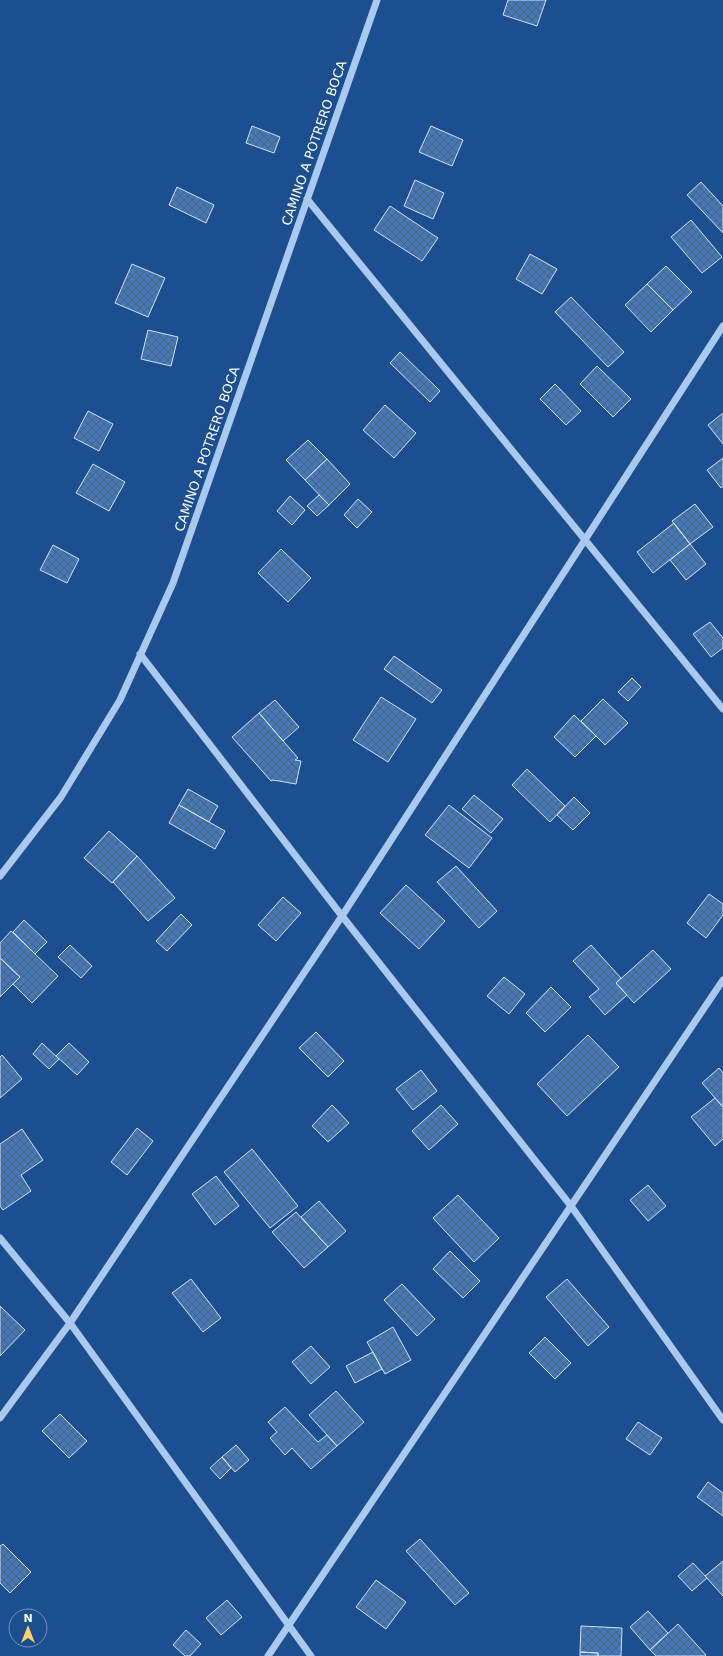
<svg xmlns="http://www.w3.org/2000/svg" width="723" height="1656" font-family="'DejaVu Sans',sans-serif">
<defs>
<pattern id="building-cross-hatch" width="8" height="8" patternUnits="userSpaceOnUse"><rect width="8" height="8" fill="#4478b7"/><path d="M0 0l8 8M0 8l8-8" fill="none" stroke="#486282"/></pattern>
</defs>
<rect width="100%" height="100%" fill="#1b4f8f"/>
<path fill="url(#building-cross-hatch)" stroke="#cfe3fa" d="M508,0H546L537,26L503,15Z
M252,126L280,137L274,153L246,143Z
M431,126L463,140L452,166L419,152Z
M415,180L444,193L433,219L404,206Z
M701,182L723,206V233L687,195Z
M177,187L214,205L206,223L169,205Z
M390,206L438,238L422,261L374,230Z
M691,220L722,257L702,273L671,237Z
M530,254L557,269L542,294L516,279Z
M132,264L165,278L148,317L115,303Z
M666,266L692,292L673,310L647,284Z
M647,284L673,310L651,332L625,305Z
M571,297L624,352L608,367L555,312Z
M148,330L178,337L171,366L141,359Z
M400,352L440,391L430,402L390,363Z
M597,366L631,399L613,417L580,384Z
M555,384L581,411L566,425L540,399Z
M385,405L416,433L394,458L363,430Z
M88,411L113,424L99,451L74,438Z
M723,413V444L708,425Z
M308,440L327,459L305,480L286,460Z
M723,458V486L721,488L707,470Z
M327,459L350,484L329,505L305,480Z
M93,464L125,482L109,511L76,493Z
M319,495L329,505L317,516L307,506Z
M290,496L305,510L292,525L277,511Z
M358,499L372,512L357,528L344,515Z
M695,504L713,527L690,544L672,521Z
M674,523L690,544L653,573L637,552Z
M690,544L706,564L686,580L670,560Z
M53,545L79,559L67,583L40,570Z
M281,549L311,578L288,602L258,573Z
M710,622L723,638V648L711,657L693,634Z
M394,656L442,690L432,703L384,669Z
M632,678L641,687L628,701L618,692Z
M381,697L416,719L388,762L353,740Z
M603,699L628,723L605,745L581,721Z
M275,700L299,727L283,741L259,713Z
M259,713L298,758L295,760L301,761L296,784L273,780L271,781L232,737Z
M574,715L596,736L575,757L554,737Z
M527,769L565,806L550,822L512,785Z
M188,789L218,806L209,822L179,805Z
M474,795L503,819L491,833L462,809Z
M574,797L590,813L573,830L557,815Z
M179,805L225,831L215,849L169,823Z
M449,805L492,838L469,868L425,835Z
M109,831L137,856L112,883L84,858Z
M137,856L175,898L148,921L113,882Z
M456,866L497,911L479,928L437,882Z
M406,885L445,921L419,949L380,913Z
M709,894L723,904V915L706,938L687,923Z
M283,897L301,913L276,941L258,925Z
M181,914L192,925L167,951L156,941Z
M24,920L47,942L35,954L13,932Z
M11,931L58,976L32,1003L13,984L20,977L0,958V943Z
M70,945L92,966L81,978L58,957Z
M591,945L621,978L616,983L627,995L605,1015L589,997L599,989L573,961Z
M653,950L671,969L634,1003L616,983Z
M0,958L20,977L0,997Z
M504,977L525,994L509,1014L487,996Z
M551,987L571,1007L545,1032L526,1013Z
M316,1032L344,1061L328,1077L299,1048Z
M588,1035L619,1067L567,1116L537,1084Z
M42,1043L59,1059L49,1069L33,1054Z
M69,1043L89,1062L77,1075L56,1056Z
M2,1055L22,1079L0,1098V1057Z
M719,1068L723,1073V1107L702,1083Z
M421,1070L437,1091L413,1110L396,1089Z
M715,1098L723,1107V1139L715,1146L691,1117Z
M332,1105L349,1123L328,1142L312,1126Z
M441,1105L458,1124L429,1150L412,1131Z
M137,1128L153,1141L127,1175L111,1162Z
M22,1129L43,1160L21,1175L31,1191L3,1210L0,1206V1144Z
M252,1149L298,1206L270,1228L224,1172Z
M216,1176L239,1206L215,1225L192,1194Z
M648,1185L666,1206L648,1221L630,1200Z
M458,1195L499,1238L474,1262L433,1218Z
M319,1201L346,1231L328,1247L301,1217Z
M296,1212L328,1247L304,1268L272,1232Z
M450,1251L480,1281L463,1298L433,1269Z
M191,1279L221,1318L203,1332L172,1293Z
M567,1279L609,1327L588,1346L546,1297Z
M402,1284L435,1319L417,1336L384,1300Z
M0,1306L25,1330L0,1356Z
M393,1327L411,1360L385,1374L367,1342Z
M545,1337L571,1363L555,1379L529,1353Z
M311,1346L330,1367L311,1384L292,1362Z
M373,1352L382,1369L355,1383L346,1366Z
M336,1391L364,1422L337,1446L309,1415Z
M285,1407L318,1442L327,1435L337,1446L311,1469L292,1448L285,1455L270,1438L277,1432L268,1422Z
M60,1414L87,1441L69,1458L42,1431Z
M638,1422L662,1438L650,1455L626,1439Z
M236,1445L249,1460L235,1472L222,1457Z
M222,1457L231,1468L220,1479L210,1468Z
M708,1482L723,1493V1516L697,1497Z
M420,1539L469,1593L455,1605L406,1551Z
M3,1544L31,1572L10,1593L0,1583V1546Z
M723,1561V1596L705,1576Z
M693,1563L707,1578L692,1591L678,1576Z
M376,1580L406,1602L386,1629L356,1607Z
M227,1600L242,1617L221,1635L206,1618Z
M648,1611L668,1633L650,1650L630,1627Z
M678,1624L706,1655L705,1656H656L650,1650Z
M581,1626L622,1628L621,1656H598V1653L580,1652Z
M186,1630L201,1644L190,1656H185L173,1645Z
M580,1652L598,1653V1656H580Z"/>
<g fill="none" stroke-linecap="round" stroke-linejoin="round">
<path stroke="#a9c9ee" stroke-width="7" d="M307,199L723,709
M140,654L342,916L571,1206L723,1420
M0,876L61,797L120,700L173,583L377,0
M0,1238L70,1323L311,1656
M0,1418L70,1323L342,916L723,326
M268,1656L723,980"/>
</g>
<g text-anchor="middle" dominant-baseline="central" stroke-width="3" stroke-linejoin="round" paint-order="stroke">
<g font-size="13" fill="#fff" stroke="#1b4f8f">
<text transform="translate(314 143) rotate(-71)">CAMINO A POTRERO BOCA</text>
<text transform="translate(207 449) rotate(-71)">CAMINO A POTRERO BOCA</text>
</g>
</g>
<g transform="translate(28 1628)"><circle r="19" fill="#1b4f8f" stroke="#7695bc"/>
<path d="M0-3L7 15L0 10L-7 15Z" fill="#ffd166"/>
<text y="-6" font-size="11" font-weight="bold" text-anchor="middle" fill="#ffffff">N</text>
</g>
</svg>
